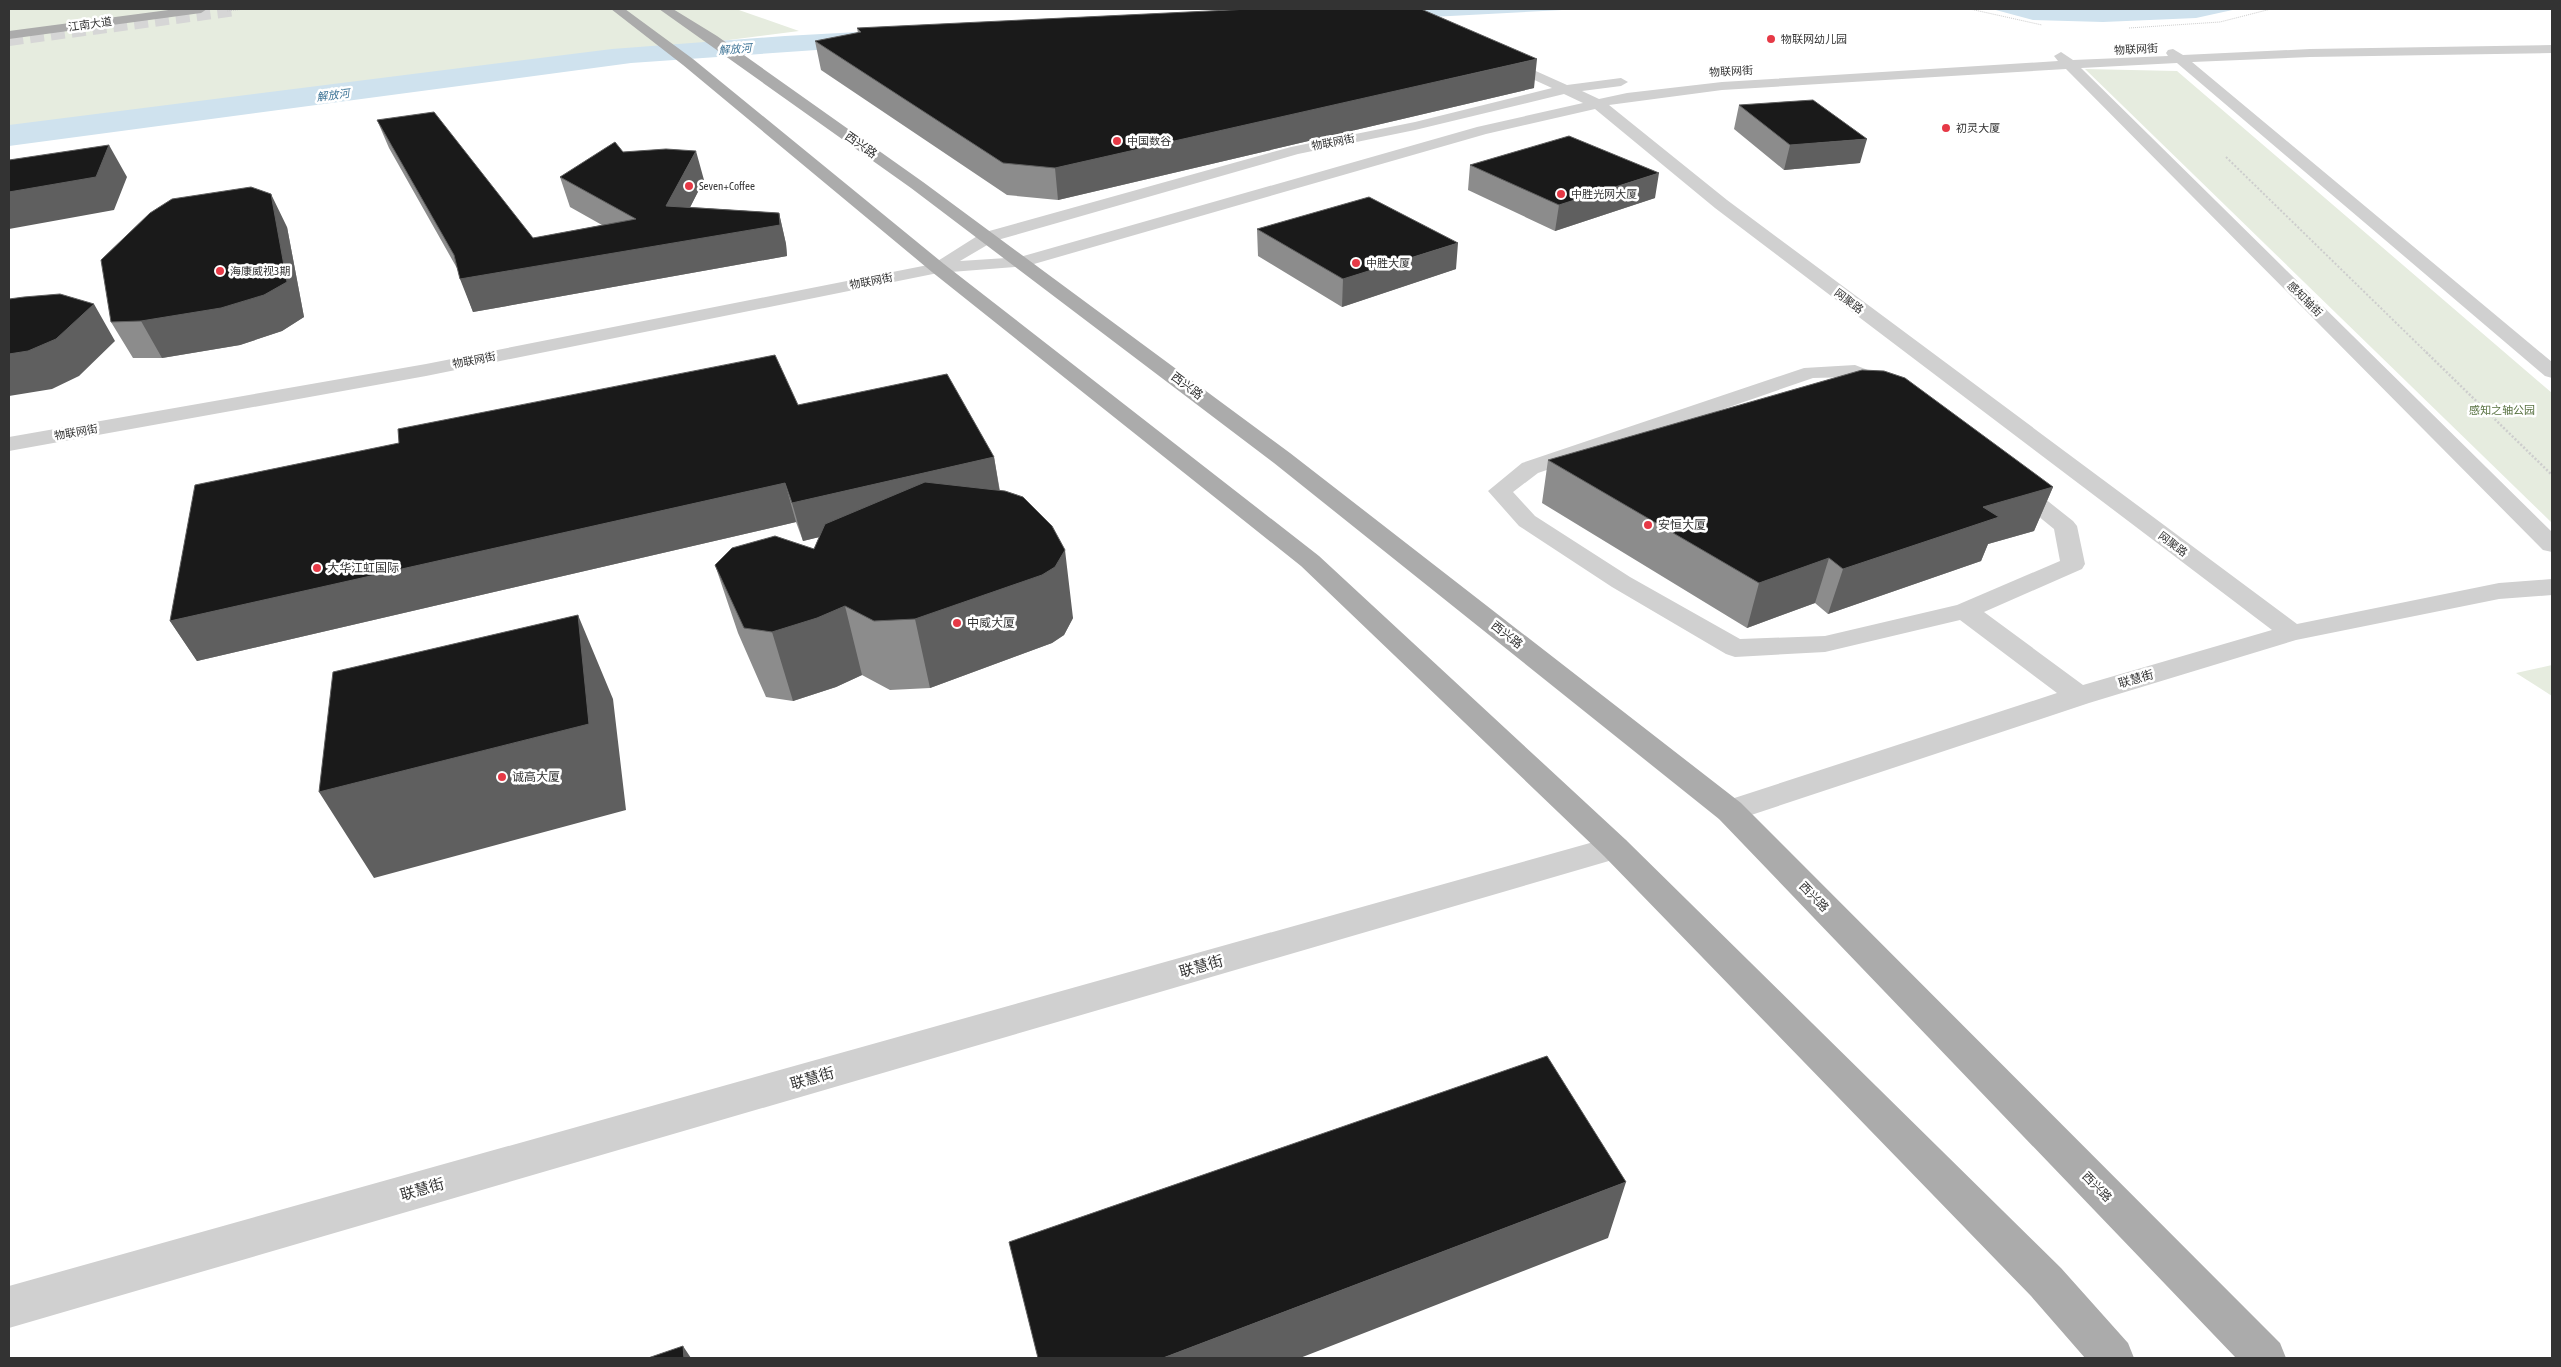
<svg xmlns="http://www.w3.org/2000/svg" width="2561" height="1367" font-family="'Asap Condensed','Noto Sans SC',sans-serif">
<rect width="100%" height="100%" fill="#fff"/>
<path fill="#e6ecdf" d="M9,9H736L799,31L9,132Z
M2085,69L2177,71L2552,393V523Z
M2552,665V696L2516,673Z"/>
<path fill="#cfe2ee" d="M1274,9H1581L831,49L631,63L9,146V125L612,49L785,36Z
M1992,9H1991H2237L2196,18L2103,22L2033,20Z"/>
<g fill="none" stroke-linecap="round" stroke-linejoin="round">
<path stroke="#d6d6d6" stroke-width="14" stroke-dasharray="14 7" stroke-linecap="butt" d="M9,39L236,9"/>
<path stroke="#cdcdcd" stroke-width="1" stroke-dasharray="1 1" stroke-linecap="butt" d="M1970,9L2042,25
M227,11L245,9
M2129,28L2220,22L2271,9"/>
<path stroke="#cdcdcd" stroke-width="2" stroke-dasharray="2 2" stroke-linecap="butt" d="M2226,157L2428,354"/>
<path stroke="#cdcdcd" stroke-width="2.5" stroke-dasharray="2 2" stroke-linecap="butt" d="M2426,352L2552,475"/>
<path fill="#d0d0d0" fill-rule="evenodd" d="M2552,45V53L2310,57L2192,62L2552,362V378L2545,376L2177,63L2081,68L2552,532V552L2543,550L2066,69L1722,90L1609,105L1727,200L2297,624L2499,583L2552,579V595L2499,599L2296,640L2089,703L1730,822L1719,819L1715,811L1719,803L2057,693L1960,620L1825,652L1735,657L1726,654L1612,587L1519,526L1488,491L1522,463L1804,368L1855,365L1896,381L2073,521L2077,526L2085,564L2082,569L1984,612L2083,685L2272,630L1715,208L1595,109L1486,134L1027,266L938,273L426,376L9,451V437L426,364L933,264L982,233L1291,147L1415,122L1552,88L1497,63L1495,60L1502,56L1567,85L1621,78L1628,82L1621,86L1582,91L1599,99L1627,93L1722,82L2058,61L2054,56L2061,52L2073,60L2168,56L2166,53L2168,50L2173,49L2183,55L2310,49ZM1564,94L1583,103L1477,127L1020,257L960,261L994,241L1298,154L1415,130ZM1852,377L1882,389L2054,529L2060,561L1957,605L1825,636L1740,639L1630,577L1535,516L1513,492L1538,473L1813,378Z
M1615,836L1626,840L1631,848L1626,856L9,1328V1286Z"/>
<path fill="#ababab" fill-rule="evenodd" d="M176,9H207L201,13L9,39V31Z
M611,9H625L693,59L944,264L1319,556L1626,840L2061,1268L2128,1343L2134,1358H2085L2031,1296L1604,856L1301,566L932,272L683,65Z
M659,9H673L717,36L923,182L1290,453L1741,803L2280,1343L2286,1358H2236L1719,819L1274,463L911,188Z"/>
</g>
<path fill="#8c8c8c" d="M857,28L1534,88L1058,200L1007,195L821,70L815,41L858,33Z
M1739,105L1860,163L1784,170L1734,129Z
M377,120L533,238L602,225L570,207L560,177L623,152L704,180L690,207L779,213L786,244L787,256L473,312L458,270L389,148Z
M1470,165L1655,198L1555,231L1468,190Z
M287,227L304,317L282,331L240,345L162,358H133L111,322Z
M1257,229L1456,269L1342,307L1258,256Z
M798,405L994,457L1000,491L1073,618L1064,635L1052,643L930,688L890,690L862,675L836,687L793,701L766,697L738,633L715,565L814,549L819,537L803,541L796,522L197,661L170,621Z
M1548,460L2053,487L2034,531L1988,544L1981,561L1828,614L1815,603L1747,628L1542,503Z"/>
<path fill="#5f5f5f" d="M1537,59L1534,88L1058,200L1055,168Z
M1867,139L1860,163L1784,170L1790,145Z
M109,145L127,177L114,210L9,229V192Z
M696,151L704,180L675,237L666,206Z
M1659,173L1655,198L1555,231L1559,205Z
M271,194L287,227L304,317L282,331L240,345L162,358L141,321Z
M779,213L786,244L787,256L473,312L460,279Z
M1458,243L1456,269L1342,307L1343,279Z
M94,304L115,341L79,376L52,389L9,396V354Z
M994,457L1000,494L803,541L792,503Z
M785,483L796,522L197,661L170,621Z
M2053,487L2034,531L1988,544L1981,561L1828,614L1843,569L1983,507Z
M1065,550L1073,618L1064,635L1052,643L930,688L915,619Z
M1829,558L1815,603L1747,628L1759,583Z
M845,606L862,675L836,687L793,701L772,632Z
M578,615L613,699L626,810L374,878L319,792Z
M1626,1182L1608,1238L1300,1358H1163Z
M683,1346L691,1358H684Z"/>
<path fill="#1a1a1a" stroke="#5f5f5f" d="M1250,9H1421L1537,59L1055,168L1003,163L815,41L861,32L857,28Z
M1813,100L1867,139L1790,145L1739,105Z
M434,112L533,238L636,219L560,177L615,142L623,152L666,149L696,151L666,206L779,213L780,225L460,279L454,255L377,120Z
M1569,136L1659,173L1559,205L1470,165Z
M109,145L96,177L9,192V160Z
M251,187L271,194L287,282L264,295L221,308L141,321L111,322L101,260L150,213L172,199Z
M1369,197L1458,243L1343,279L1257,229Z
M60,294L94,304L56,339L28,351L9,354V299L24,297Z
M775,355L798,405L947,374L994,457L792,503L785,483L170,621L195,485L399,443L398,429Z
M1862,370L1884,371L1905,378L2053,487L1983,507L1999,517L1843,569L1829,558L1759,583L1548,460Z
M925,482L1005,491L1023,497L1052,526L1065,550L1055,567L1042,575L915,619L874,621L845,606L817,618L772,632L744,628L715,565L732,548L775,536L814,549L825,524Z
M578,615L589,724L319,792L333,672Z
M1547,1056L1626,1182L1163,1358H1038L1009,1242Z
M683,1346L684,1358H648Z"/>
<g fill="#e63946" stroke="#fff" stroke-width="2">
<circle cx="1771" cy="39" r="5"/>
<circle cx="1946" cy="128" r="5"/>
<circle cx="1117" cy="141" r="5"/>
<circle cx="689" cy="186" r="5"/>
<circle cx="1561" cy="194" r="5"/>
<circle cx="1356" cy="263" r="5"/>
<circle cx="220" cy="271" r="5"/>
<circle cx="1648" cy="525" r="5"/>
<circle cx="317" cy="568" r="5"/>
<circle cx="957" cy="623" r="5"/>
<circle cx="502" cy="777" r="5"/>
</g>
<g text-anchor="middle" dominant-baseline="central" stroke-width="5" stroke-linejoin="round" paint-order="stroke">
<g font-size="11" fill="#333" stroke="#fff">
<text transform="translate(90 24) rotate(-8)">江南大道</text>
<text transform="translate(2136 49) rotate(-3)">物联网街</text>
<text transform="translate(1731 71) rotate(-3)">物联网街</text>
<text transform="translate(1333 142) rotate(-11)">物联网街</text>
<text transform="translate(871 281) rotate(-11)">物联网街</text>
<text transform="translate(2305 299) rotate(45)">感知轴街</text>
<text transform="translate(1849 301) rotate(37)">网聚路</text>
<text transform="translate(474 360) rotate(-11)">物联网街</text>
<text transform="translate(76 432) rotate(-10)">物联网街</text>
<text transform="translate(2173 544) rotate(37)">网聚路</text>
</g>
<g font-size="11" fill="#333" stroke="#fff" text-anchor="start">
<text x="1781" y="39">物联网幼儿园</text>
<text x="1956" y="128">初灵大厦</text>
<text x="1127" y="141">中国数谷</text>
<text x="699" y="186">Seven+Coffee</text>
<text x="1571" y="194">中胜光网大厦</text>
<text x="1366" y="263">中胜大厦</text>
<text x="230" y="271">海康威视3期</text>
</g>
<g font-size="11" font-style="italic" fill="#3f7597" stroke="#fff">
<text transform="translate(735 49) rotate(-4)">解放河</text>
<text transform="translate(333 95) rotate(-7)">解放河</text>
</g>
<g font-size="11" fill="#56703f" stroke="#fff">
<text x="2502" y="410">感知之轴公园</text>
</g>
<g font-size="12" fill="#333" stroke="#fff">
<text transform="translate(861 145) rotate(35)">西兴路</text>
<text transform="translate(1187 386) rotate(37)">西兴路</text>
<text transform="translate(1507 635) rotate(38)">西兴路</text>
<text transform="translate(2136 679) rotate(-16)">联慧街</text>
<text transform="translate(1814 897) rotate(46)">西兴路</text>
<text transform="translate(2097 1187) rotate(46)">西兴路</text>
</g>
<g font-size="12" fill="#333" stroke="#fff" text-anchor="start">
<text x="1658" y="525">安恒大厦</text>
<text x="327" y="568">大华江虹国际</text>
<text x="967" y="623">中威大厦</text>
<text x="512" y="777">诚高大厦</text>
</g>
<g font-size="15" fill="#333" stroke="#fff">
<text transform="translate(1201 966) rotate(-16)">联慧街</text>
<text transform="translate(812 1078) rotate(-16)">联慧街</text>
<text transform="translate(422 1189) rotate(-16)">联慧街</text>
</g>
</g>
<rect width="2561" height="1367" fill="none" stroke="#333333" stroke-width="20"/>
</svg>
